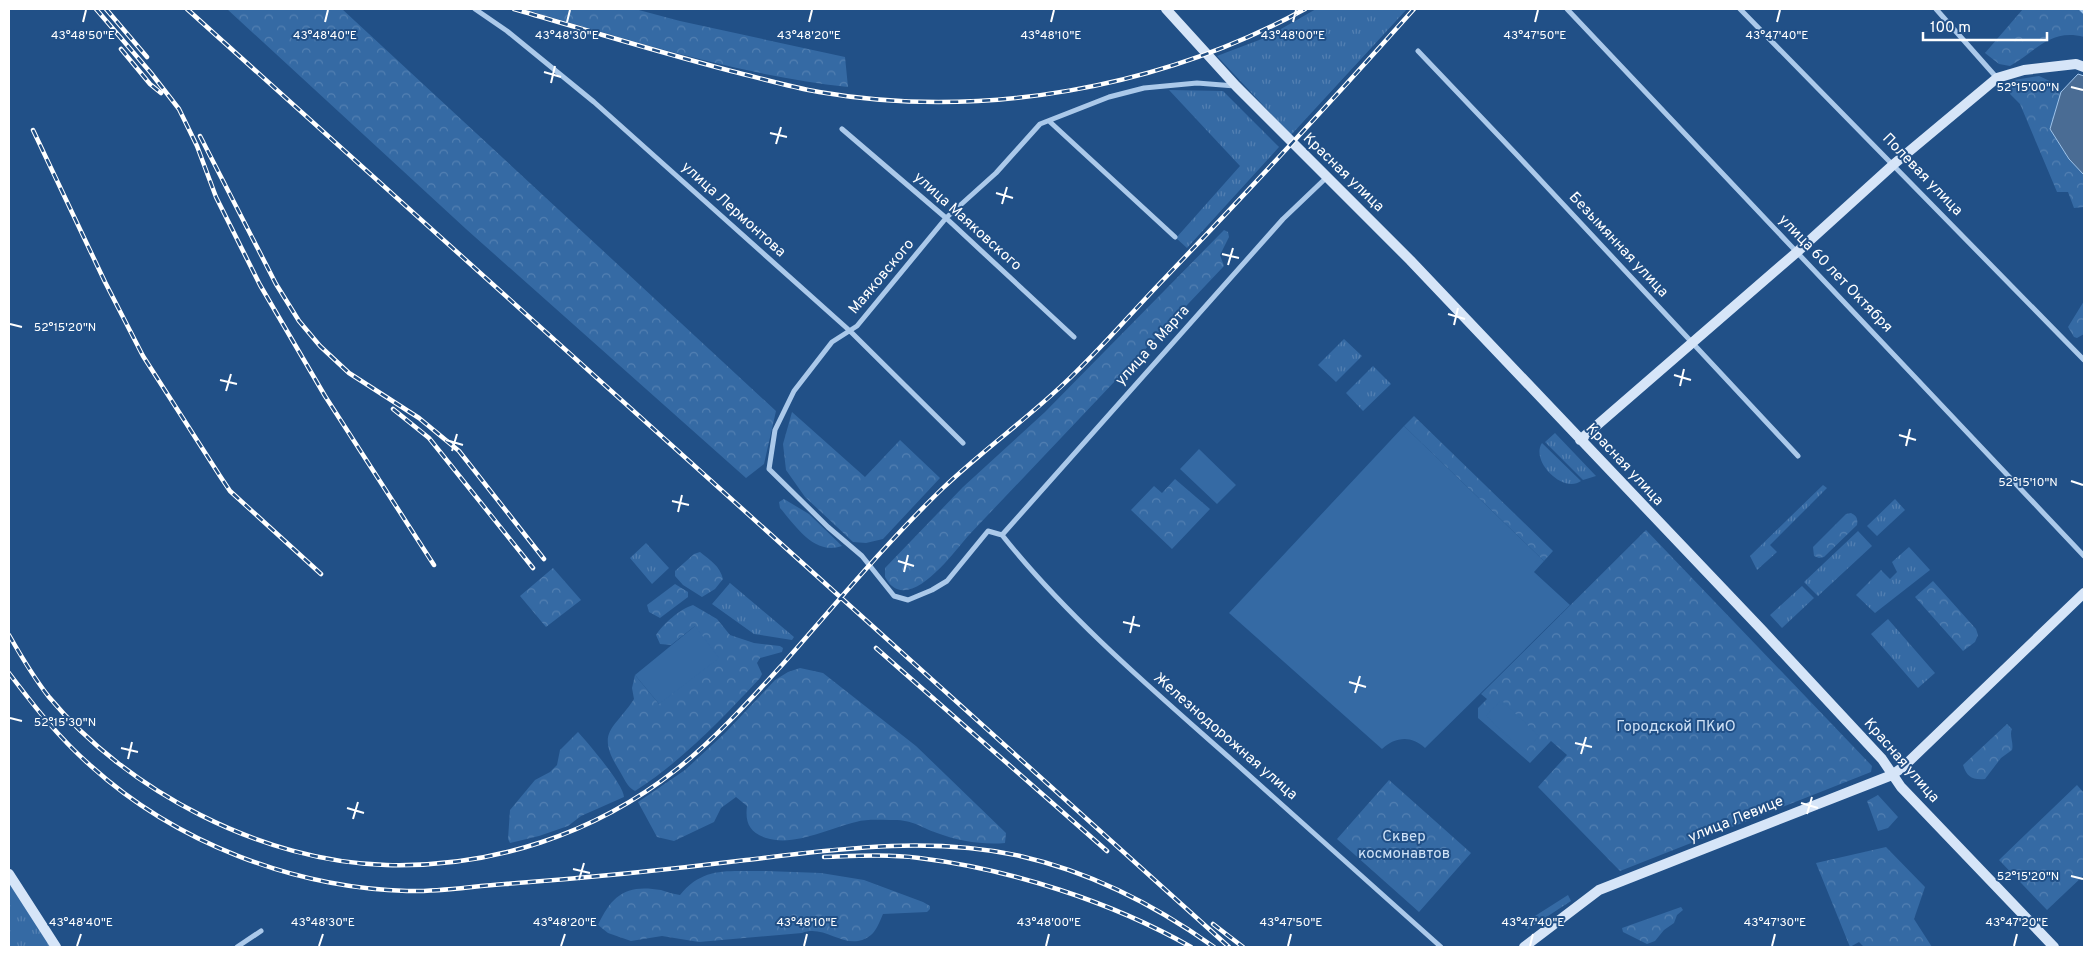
<svg xmlns="http://www.w3.org/2000/svg" width="2093" height="956" font-family="Overpass,sans-serif">
<defs>
<pattern id="grass-tufts" width="24" height="20" patternUnits="userSpaceOnUse" patternTransform="scale(1.25)"><rect width="24" height="20" fill="#356aa4"/><path d="M3 7l-1-3M5 7V3M7 7l1-3M15 17l-1-3M17 17v-4M19 17l1-3" fill="none" stroke="#5380b2"/></pattern>
<pattern id="forest-crowns" width="20" height="18" patternUnits="userSpaceOnUse" patternTransform="scale(1.25)"><rect width="20" height="18" fill="#356aa4"/><path d="M2 6a3 3 0 1 1 6 0M12 15a3 3 0 1 1 6 0" fill="none" stroke="#5380b2"/></pattern>
</defs>
<rect width="100%" height="100%" fill="#215087"/>
<path fill="url(#grass-tufts)" d="M1316,9H1407L1291,135L1217,56L1267,37Z
M1169,90L1223,91L1279,147L1187,248L1176,238L1240,166Z
M1344,339L1362,356L1336,382L1318,365Z
M1373,366L1391,384L1363,411L1346,393Z
M1555,433L1596,476L1583,480L1545,442Z
M1542,443L1581,481C1563,494 1530,461 1542,443Z
M1823,485L1827,488L1770,545L1777,552L1757,570L1750,556Z
M1895,499L1905,510L1877,536L1867,526Z
M1858,531L1872,546L1818,596L1804,582Z
M646,543L669,568L652,584L630,558Z
M1909,547L1930,570L1875,613L1856,595L1881,570L1890,579L1897,572L1892,562Z
M730,583L794,637L792,640L754,634L712,604Z
M1802,586L1814,598L1782,628L1770,615Z
M1888,619L1935,673L1918,688L1871,634Z
M9,874L56,947H9Z
M1568,895L1571,901L1528,929L1524,927V923Z"/>
<path fill="url(#forest-crowns)" d="M227,9H342L776,411L764,464L746,478L466,229Z
M523,9H635L680,21L845,57L848,87C737,75 630,40 523,9Z
M2023,9H2084V37C2051,28 2036,51 2010,66L1999,64L1985,53Z
M2039,76L2054,83L2061,92L2050,129L2069,159L2084,175V207L2074,208L2068,192H2057L2020,104L2010,94L2014,80Z
M1224,230L1228,232L1229,237L1220,255L1224,266L968,536C955,551 915,606 892,586C889,584 887,580 885,577V568L963,487L1045,412Z
M2084,301V334L2077,338L2074,337L2068,327Z
M792,412L865,477L900,440L940,478L883,539L866,543L853,542L805,497L786,470L783,444Z
M1414,416L1553,551L1544,561L1404,426Z
M1175,479L1210,509L1172,549L1131,510L1154,486L1162,493Z
M784,499L809,514L842,546C814,556 795,525 780,508L779,502Z
M1851,513C1857,516 1858,519 1857,525L1824,557L1819,558L1814,556L1813,547L1846,514Z
M1646,530L1872,766L1871,772L1620,871L1538,787L1567,755L1551,741L1530,763L1478,718V708L1487,699L1481,694Z
M700,552C710,560 720,566 723,579L715,589L702,597L683,585L675,576V571L694,554Z
M553,568L581,600L546,627L520,596Z
M1933,581L1976,629L1978,635L1975,642L1963,651L1915,597Z
M675,584L688,592V597L660,618L649,612L647,605Z
M693,605L717,619L730,635L754,643L780,646L783,648L782,652L760,658L757,663L762,674L760,678C722,719 682,761 635,791C627,787 624,778 619,770C595,731 614,730 634,699L632,688L635,675L659,704L695,626L671,645L660,644L656,635C663,624 680,609 693,605Z
M800,668L823,673L916,746L1006,833L1005,843C983,845 958,841 937,833C918,826 912,819 890,820C879,820 866,819 856,822C829,828 795,847 766,838C749,832 745,822 747,806L736,797L721,808L714,822L674,841L657,837L638,802L685,770L725,733L775,680L788,672Z
M2007,724L2012,729C2009,735 2014,743 2012,750L2001,758L1985,779C1972,780 1967,777 1963,765Z
M578,732C588,743 624,785 624,797L581,816L568,826L539,836L510,843L508,839L510,810L535,780L550,772L557,765L560,750Z
M1389,780L1471,853L1419,912L1337,839Z
M2077,785L2084,793V875L2047,910L1999,860Z
M1878,795L1898,817L1888,828L1878,831L1867,801Z
M1886,847L1925,887L1914,919L1932,947H1864L1859,942L1850,947L1816,863Z
M766,871L821,873L864,880L923,902L930,906V909L927,912L883,914C880,921 876,931 871,935C847,954 826,923 802,933L699,942L662,936L631,941L608,933L598,925C612,895 626,884 661,890C667,892 673,894 680,895C704,865 731,872 766,871Z
M1681,907L1683,910L1677,915L1674,923L1664,930L1655,941L1647,944L1623,932L1622,928Z"/>
<path fill="#356aa4" d="M1404,426L1544,561L1534,572L1570,605L1425,748C1411,735 1395,737 1382,749L1229,613Z
M1199,449L1236,485L1217,504L1180,469Z
M695,626L719,658L659,704L635,675Z
M1501,700L1539,736L1524,752L1486,716Z"/>
<path fill="#4a6c94" stroke="#9fc4eb" d="M2078,74L2084,76V175L2069,159L2050,129L2061,92Z"/>
<g fill="none" stroke-linecap="round" stroke-linejoin="round">
<path stroke="#9fc4eb" stroke-width="2.5" d="M2080,9L2084,13"/>
<path stroke="#abc9ea" stroke-width="5" d="M475,9L507,31L594,102L850,331L963,443
M1567,9L2084,556
M1740,9L2084,360
M1936,9L1997,78
M1418,51L1518,156L1798,456
M1049,121L1175,237
M842,129L946,218L1074,337
M1002,535L988,531L947,581L932,590L908,600L894,596L862,556L828,527L769,469L775,430L794,391L832,342L857,326L946,218L996,173L1040,124L1109,97L1144,88L1197,83L1235,86
M1002,535C1067,617 1154,691 1232,760C1302,822 1371,885 1441,947
M1002,535L1283,219L1327,177
M237,947L261,931"/>
<path stroke="#d6e5f8" stroke-width="10" d="M1166,9L1236,86L1410,260L1762,630L1882,759L1901,787L2054,947
M1580,440L1797,252L1894,164L1997,78L2024,70L2076,64L2084,67
M9,874L56,947
M1524,947L1599,890L1892,775L1903,767L2084,593"/>
<g stroke="#fff" stroke-width="4.5">
<path id="rail" d="M96,9L151,73L179,109L197,146L216,197L260,285L325,396L434,565
M106,9L147,57
M187,9L1229,947
M514,9C586,30 658,52 731,71C760,78 790,87 819,92C982,120 1161,88 1305,9
M121,49L150,84L161,93
M33,130L105,282L143,356L220,476L230,491L321,574
M200,136L276,284L299,321L320,346L349,373L419,418L459,451L544,559
M393,409L429,438L533,568
M9,635C21,656 34,678 49,697C127,791 263,862 386,865C492,868 595,834 677,769C716,738 749,701 782,665C835,605 886,543 943,488C985,448 1034,414 1075,373C1106,343 1134,310 1164,279C1249,190 1332,101 1414,9
M876,648L1107,851
M9,673C34,706 59,738 91,766C175,842 293,888 407,891C439,892 473,886 505,884C586,878 666,870 746,860C838,849 928,836 1020,856C1091,872 1155,905 1214,947
M824,857C855,856 887,854 919,858C1010,869 1112,902 1191,947
M1213,924L1243,947"/>
</g>
<use href="#rail" stroke="#215087" stroke-width="2.5" stroke-dasharray="8" stroke-linecap="butt"/>
</g>
<path fill="none" stroke="#fff" stroke-width="2" d="M83,22L86,10M325,22L328,10M567,22L570,10M809,22L812,10M1051,22L1054,10M1293,22L1296,10M1535,22L1538,10M1777,22L1780,10M544,72L561,77M551,83L555,66M2071,87L2083,90M770,133L787,137M776,144L781,127M996,193L1013,198M1002,204L1007,187M1222,254L1239,258M1228,265L1233,248M1448,314L1465,319M10,324L22,327M1454,325L1458,308M1674,375L1691,380M220,380L237,384M1680,386L1684,369M226,391L231,374M1899,435L1916,440M446,440L463,445M1906,446L1910,429M452,451L457,434M2071,481L2083,485M672,501L689,505M678,512L682,495M898,561L914,566M904,572L908,555M1123,622L1140,626M1130,633L1134,616M1349,682L1366,687M1355,693L1360,676M10,718L22,721M1575,743L1592,747M121,748L138,752M1581,754L1586,737M128,759L132,742M1801,803L1818,808M347,808L364,813M1807,814L1812,797M353,819L358,802M573,869L590,873M2071,876L2083,879M579,880L584,863M77,946L81,934M319,946L323,934M561,946L565,934M804,946L807,934M1046,946L1049,934M1288,946L1291,934M1530,946L1533,934M1772,946L1775,934M2014,946L2017,934"/>
<g text-anchor="middle" dominant-baseline="central" stroke-width="4" stroke-linejoin="round" paint-order="stroke">
<g font-size="15" fill="#fff" stroke="#215087">
<text transform="translate(1343 173) rotate(44)">Красная улица</text>
<text transform="translate(1922 175) rotate(46)">Полевая улица</text>
<text transform="translate(733 210) rotate(42)">улица Лермонтова</text>
<text transform="translate(967 222) rotate(42)">улица Маяковского</text>
<text transform="translate(1618 245) rotate(47)">Безымянная улица</text>
<text transform="translate(1835 274) rotate(46)">улица 60 лет Октября</text>
<text transform="translate(882 277) rotate(-50)">Маяковского</text>
<text transform="translate(1153 346) rotate(-48)">улица 8 Марта</text>
<text transform="translate(1624 465) rotate(47)">Красная улица</text>
<text transform="translate(1225 737) rotate(41)">Железнодорожная улица</text>
<text transform="translate(1901 761) rotate(49)">Красная улица</text>
<text transform="translate(1736 820) rotate(-22)">улица Левице</text>
</g>
<g font-size="15" fill="#cfe2f7" stroke="#215087">
<text x="1676" y="727">Городской ПКиО</text>
<text x="1404" y="837">Сквер<tspan x="1404" dy="17">космонавтов</tspan></text>
</g>
</g>
<g font-size="12" text-anchor="middle" fill="#fff" stroke="#215087" stroke-width="4" stroke-linejoin="round" paint-order="stroke">
<text x="83" y="39">43°48'50"E</text>
<text x="325" y="39">43°48'40"E</text>
<text x="567" y="39">43°48'30"E</text>
<text x="809" y="39">43°48'20"E</text>
<text x="1051" y="39">43°48'10"E</text>
<text x="1293" y="39">43°48'00"E</text>
<text x="1535" y="39">43°47'50"E</text>
<text x="1777" y="39">43°47'40"E</text>
<text x="2028" y="91">52°15'00"N</text>
<text x="65" y="331">52°15'20"N</text>
<text x="2028" y="486">52°15'10"N</text>
<text x="65" y="726">52°15'30"N</text>
<text x="2028" y="880">52°15'20"N</text>
<text x="81" y="926">43°48'40"E</text>
<text x="323" y="926">43°48'30"E</text>
<text x="565" y="926">43°48'20"E</text>
<text x="807" y="926">43°48'10"E</text>
<text x="1049" y="926">43°48'00"E</text>
<text x="1291" y="926">43°47'50"E</text>
<text x="1533" y="926">43°47'40"E</text>
<text x="1775" y="926">43°47'30"E</text>
<text x="2017" y="926">43°47'20"E</text>
</g>
<rect width="2093" height="956" fill="none" stroke="#ffffff" stroke-width="20"/>
<path d="M1923 32v8h124v-8" fill="none" stroke="#ffffff" stroke-width="2.5"/>
<text x="1930" y="32" font-size="15" fill="#ffffff" stroke="#215087" stroke-width="4" paint-order="stroke">100 m</text>
</svg>
